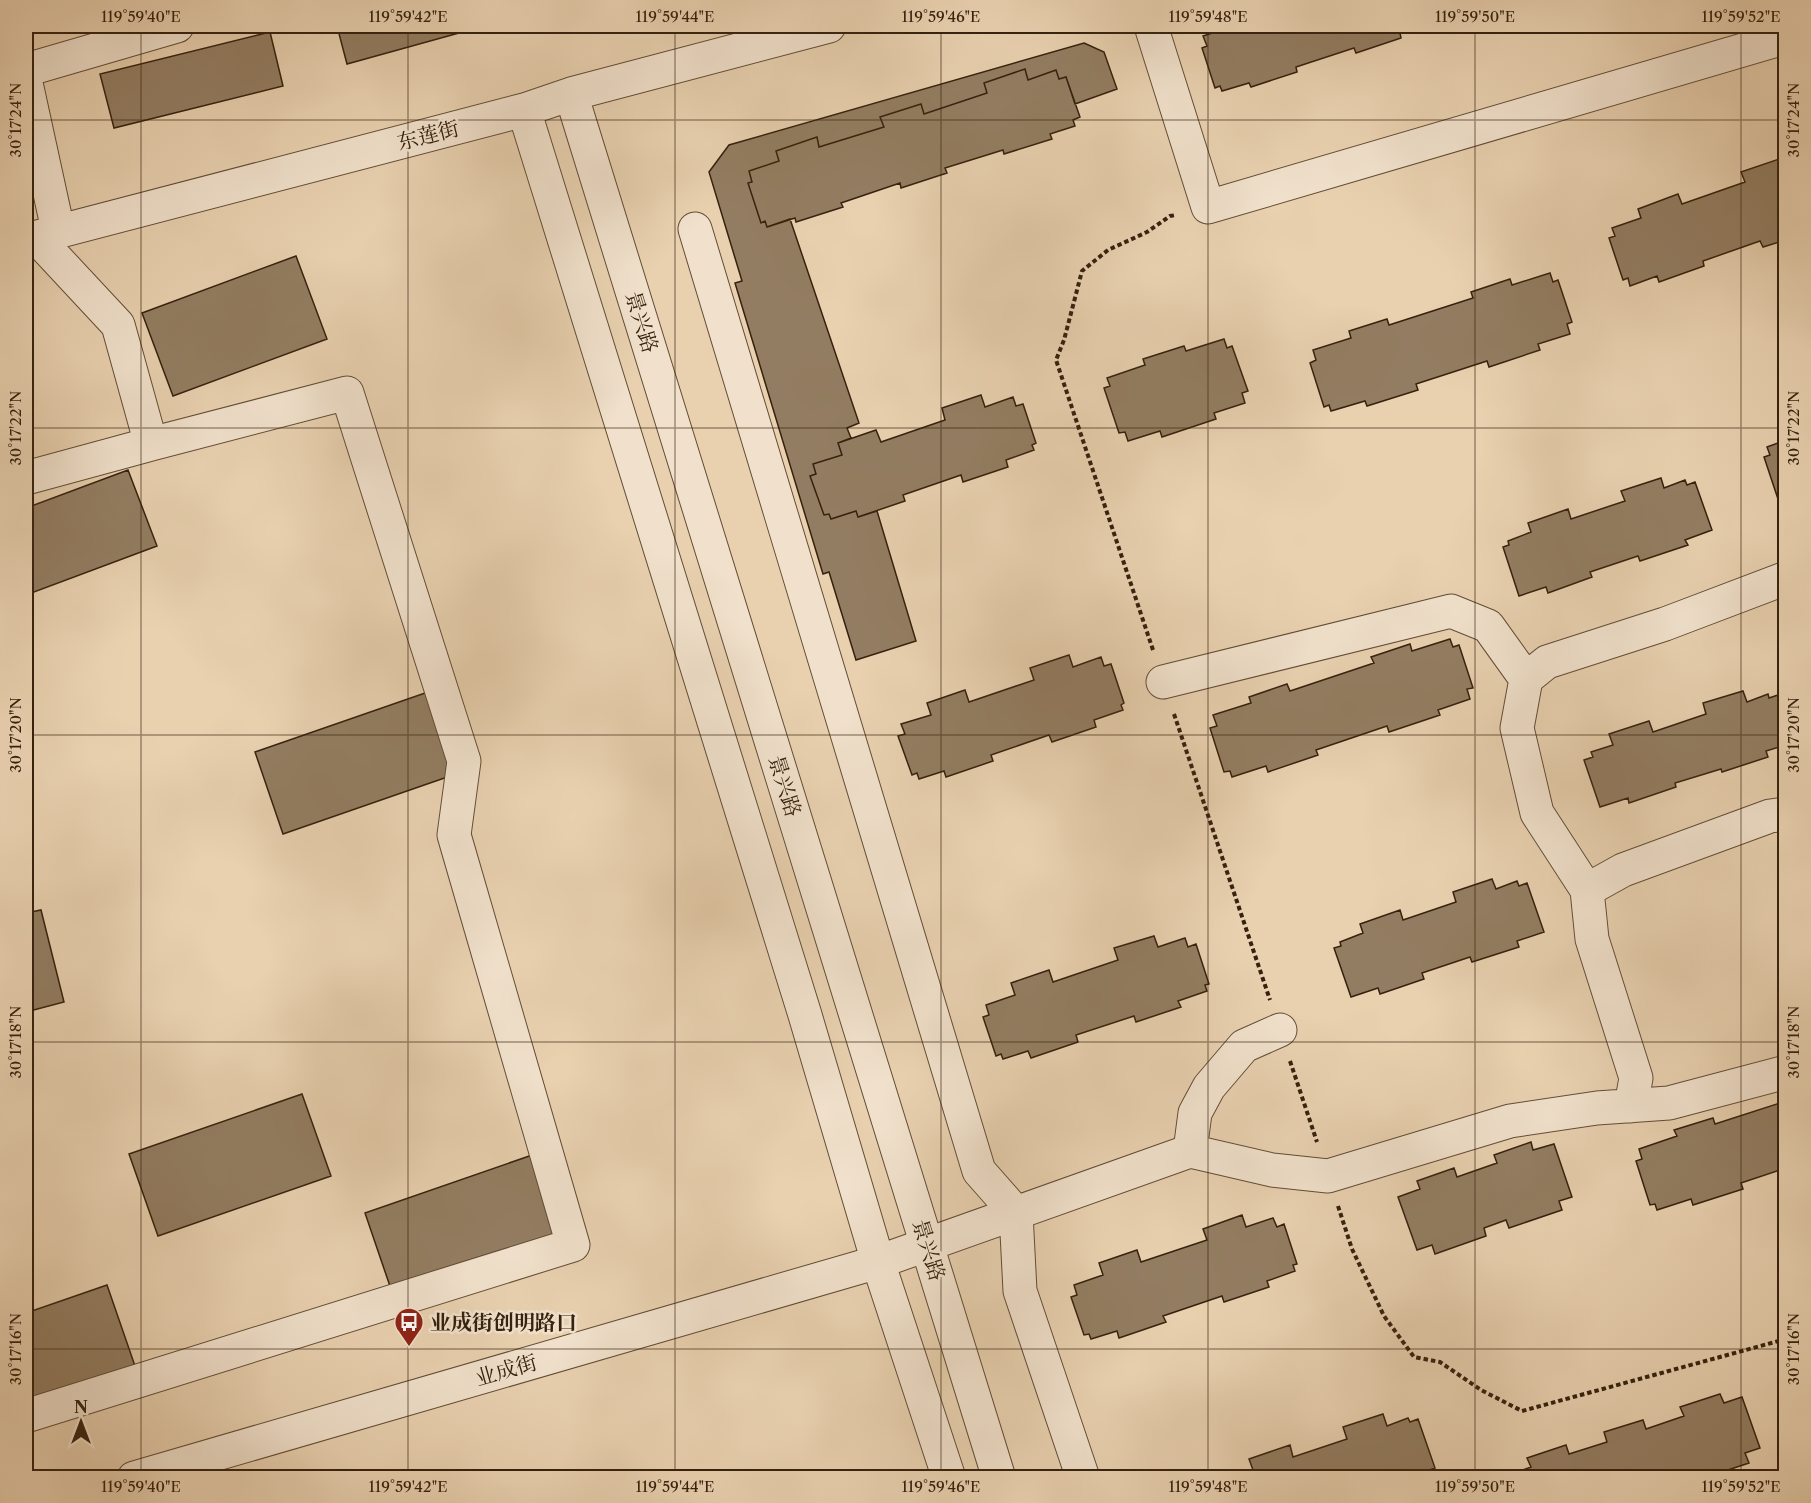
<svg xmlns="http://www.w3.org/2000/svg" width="1811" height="1503" font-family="'Libre Caslon Text','Noto Serif SC',serif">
<rect width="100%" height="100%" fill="#e9d1b0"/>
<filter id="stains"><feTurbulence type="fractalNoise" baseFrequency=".00333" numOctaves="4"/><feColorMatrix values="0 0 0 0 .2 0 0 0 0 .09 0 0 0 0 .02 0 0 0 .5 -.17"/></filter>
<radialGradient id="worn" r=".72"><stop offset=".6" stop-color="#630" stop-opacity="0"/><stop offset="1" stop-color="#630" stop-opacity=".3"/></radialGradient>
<path fill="#937d62" stroke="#35210e" stroke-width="1.5" d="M337,26H476L477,28L347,64Z
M1234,26H1424L1400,33L1401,38L1356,53L1354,48L1296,67L1297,72L1251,87L1249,83L1222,91L1220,86L1215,88L1202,48L1207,46L1203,36Z
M270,32L283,86L114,128L100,74Z
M1084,43L1104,52L1117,89L1075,104L1066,77L1059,79L1056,70L1028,80L1025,69L984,83L987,93L924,114L921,104L880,117L884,127L819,147L817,137L776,151L779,161L749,171L752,182L748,183L761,223L765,221L767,227L790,219L859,423L847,428L851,438L838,443L842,455L813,464L816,474L810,476L824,515L829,514L831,519L856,511L858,517L877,511L916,641L856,660L829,572L823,574L735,283L742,281L709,172L729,145Z
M1025,69L1028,80L1056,70L1059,79L1066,77L1080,117L1073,120L1075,126L1050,134L1052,139L1004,154L1003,150L945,168L947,173L901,188L900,183L841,203L843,207L796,222L795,218L767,227L765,221L761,223L748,183L752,182L749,171L779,161L776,151L817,137L819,147L884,127L880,117L921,104L924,114L987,93L984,83Z
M1782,158L1786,168V240L1763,247L1760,241L1703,261L1704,266L1659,282L1657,276L1630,286L1628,278L1623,280L1609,238L1615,236L1612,228L1641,218L1638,209L1678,194L1682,204L1745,182L1741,172Z
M296,256L327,339L173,396L142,313Z
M1550,273L1553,282L1558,280L1572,322L1567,324L1570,334L1538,344L1540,350L1489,367L1487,361L1416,384L1418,390L1367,406L1365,401L1331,411L1329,405L1324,407L1310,363L1316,360L1313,350L1351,338L1349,331L1387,319L1389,325L1473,298L1471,292L1510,279L1512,285Z
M1224,339L1227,348L1232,346L1248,391L1242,393L1245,403L1214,413L1216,419L1162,437L1160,431L1128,441L1125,432L1119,433L1104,388L1110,386L1107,378L1145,365L1143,359L1184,346L1186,351Z
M981,395L985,407L1013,397L1016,406L1023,404L1036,443L1032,445L1034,450L1006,460L1008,467L963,482L961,475L903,495L905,501L858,517L856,511L831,519L829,514L824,515L810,476L816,474L813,464L842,455L838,443L876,430L881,442L945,420L942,408Z
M1786,440V503L1785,500L1779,502L1764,457L1770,455L1767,447Z
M128,470L157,546L26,595V508Z
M1661,478L1664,488L1685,480L1687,485L1695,482L1712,530L1685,540L1688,545L1640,561L1638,556L1590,572L1592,577L1548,593L1546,587L1519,596L1503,547L1509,545L1508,541L1531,532L1528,523L1568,509L1571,519L1625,501L1621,491Z
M1450,639L1453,647L1459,645L1473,688L1467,689L1470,699L1438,710L1440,715L1389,732L1387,726L1316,750L1318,755L1268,772L1266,766L1232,777L1230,771L1224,772L1210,728L1217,726L1213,715L1251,703L1249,697L1287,684L1290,691L1374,663L1371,657L1410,644L1412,651Z
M1069,655L1073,667L1101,657L1104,666L1111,664L1124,703L1121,705L1123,710L1094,720L1096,727L1052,742L1049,735L991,755L993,761L946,777L944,771L919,779L917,773L912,775L898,736L905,734L901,724L931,715L927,703L965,690L969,702L1034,680L1030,668Z
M1743,691L1747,702L1768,694L1769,698L1778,695L1786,719V745L1766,751L1768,757L1722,772L1721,769L1675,783L1676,787L1629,803L1628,798L1600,807L1584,760L1593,757L1591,752L1613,745L1609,734L1649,721L1653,732L1706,714L1703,703Z
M428,692L456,774L283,834L255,752Z
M1492,879L1496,889L1517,881L1519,886L1527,883L1544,932L1517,941L1519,947L1472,962L1470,957L1422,973L1424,979L1380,994L1378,988L1351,997L1334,948L1341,946L1340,942L1363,933L1360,924L1400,910L1403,920L1456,902L1453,892Z
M41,910L64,1002L26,1012V913Z
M1154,936L1158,947L1185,938L1188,947L1196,944L1209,984L1205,985L1207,991L1178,1001L1181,1007L1136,1022L1134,1016L1076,1035L1078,1042L1031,1058L1028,1051L1003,1059L1001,1054L996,1056L983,1017L989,1015L986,1005L1015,995L1011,983L1049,970L1053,982L1118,960L1114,948Z
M302,1094L331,1176L158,1236L129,1154Z
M1786,1101V1168L1741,1183L1743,1189L1693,1205L1691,1199L1657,1210L1655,1204L1650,1205L1636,1161L1642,1159L1639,1149L1677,1136L1674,1130L1713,1118L1715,1124Z
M1531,1142L1533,1150L1554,1144L1572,1197L1559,1201L1562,1210L1509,1228L1506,1220L1484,1228L1486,1236L1435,1254L1432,1245L1417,1250L1398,1197L1420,1189L1417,1181L1454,1168L1457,1177L1497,1163L1494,1155Z
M538,1153L561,1236L393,1295L365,1213Z
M1242,1215L1246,1227L1273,1218L1277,1227L1284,1224L1297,1264L1293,1265L1295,1271L1267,1281L1269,1287L1224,1302L1222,1296L1163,1316L1166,1322L1119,1338L1117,1331L1091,1339L1089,1334L1084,1335L1071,1297L1077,1295L1074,1285L1103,1275L1099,1263L1137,1250L1141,1262L1207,1240L1203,1229Z
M107,1285L135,1366L26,1404V1313Z
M1720,1394L1724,1403L1742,1397L1760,1448L1745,1453L1749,1463L1704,1478H1696L1695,1473L1681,1478H1512L1511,1474L1531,1467L1527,1458L1566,1445L1569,1454L1607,1442L1604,1432L1643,1420L1646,1429L1684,1416L1680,1407Z
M1383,1414L1387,1426L1408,1418L1410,1422L1418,1419L1435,1468L1408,1478H1231L1253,1470L1249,1459L1290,1445L1293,1457L1347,1439L1343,1427Z"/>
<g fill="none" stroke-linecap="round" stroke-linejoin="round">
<g stroke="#624d36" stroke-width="35">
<path id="minor" d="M1151,26L1208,207L1777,40L1786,42
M26,70L177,26
M26,83L58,230
M571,94L999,1478
M524,110L805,1015L878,1262L949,1478
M695,229L979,1171L1016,1213L1020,1291L1083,1478
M26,240L524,110L571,94L829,26
M26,478L151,444L118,325L36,237
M1163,682L1451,611L1488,626L1526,679
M1587,890L1537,813L1517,728L1526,679L1547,662L1665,624L1786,578
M1631,1106L1636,1078L1592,939L1587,890L1623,870L1770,816L1786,814
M1190,1151L1195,1113L1209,1087L1244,1046L1280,1030
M26,1416L573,1245L454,835L464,761L347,393L151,444
M134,1478L878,1262L1190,1151L1272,1170L1328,1176L1510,1121L1597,1108L1669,1103L1786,1072"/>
</g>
<path stroke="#35210e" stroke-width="4" stroke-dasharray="4.5 3" stroke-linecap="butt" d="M1153,650L1056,360L1064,340L1082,271L1108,250L1147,232L1170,216L1176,215
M1174,714L1270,1000
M1290,1061L1317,1142
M1338,1206L1352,1249L1384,1316L1414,1357L1440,1362L1481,1390L1522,1411L1786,1339"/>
<use href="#minor" stroke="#f1e1cc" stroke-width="33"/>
</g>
<path fill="none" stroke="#35210e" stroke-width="1.5" stroke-opacity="0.45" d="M141,26V1478M408,26V1478M675,26V1478M941,26V1478M1208,26V1478M1475,26V1478M1741,26V1478M26,120H1786M26,428H1786M26,735H1786M26,1042H1786M26,1349H1786"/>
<defs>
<g id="bus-pin" transform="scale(1.5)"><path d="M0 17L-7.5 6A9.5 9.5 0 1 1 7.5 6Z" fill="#8f2418" stroke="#f1e1cc"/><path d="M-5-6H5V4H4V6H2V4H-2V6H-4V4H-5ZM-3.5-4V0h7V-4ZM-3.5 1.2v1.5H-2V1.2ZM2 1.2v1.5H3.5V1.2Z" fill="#fff"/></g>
</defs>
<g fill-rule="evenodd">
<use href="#bus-pin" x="409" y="1322"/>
</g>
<g text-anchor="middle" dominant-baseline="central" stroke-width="5" stroke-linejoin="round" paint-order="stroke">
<g font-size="21" fill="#35210e" stroke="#f1e1cc">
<text transform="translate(428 135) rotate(-14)">东莲街</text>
<text transform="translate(642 322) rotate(73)">景兴路</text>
<text transform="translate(785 786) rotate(73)">景兴路</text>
<text transform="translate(929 1250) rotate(73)">景兴路</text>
<text transform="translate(506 1370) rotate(-16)">业成街</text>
</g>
<g font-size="21" font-weight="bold" fill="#35210e" stroke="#f1e1cc" text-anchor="start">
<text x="430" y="1322">业成街创明路口</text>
</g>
</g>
<rect width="1811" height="1503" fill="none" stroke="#e9d1b0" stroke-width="66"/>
<g transform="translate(81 1422)" stroke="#f1e1cc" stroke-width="4.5" paint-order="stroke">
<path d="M0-4.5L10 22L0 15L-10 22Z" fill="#35210e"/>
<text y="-9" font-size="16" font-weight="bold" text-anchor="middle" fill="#35210e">N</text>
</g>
<rect x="33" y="33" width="1745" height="1437" fill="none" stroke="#35210e" stroke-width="2"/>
<g font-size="15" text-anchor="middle" fill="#35210e">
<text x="141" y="22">119°59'40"E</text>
<text x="408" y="22">119°59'42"E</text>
<text x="675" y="22">119°59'44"E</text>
<text x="941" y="22">119°59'46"E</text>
<text x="1208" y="22">119°59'48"E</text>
<text x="1475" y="22">119°59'50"E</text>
<text x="1741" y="22">119°59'52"E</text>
<text transform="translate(16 120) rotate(-90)" y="5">30°17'24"N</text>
<text transform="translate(1794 120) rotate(-90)" y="5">30°17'24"N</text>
<text transform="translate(16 428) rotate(-90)" y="5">30°17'22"N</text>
<text transform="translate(1794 428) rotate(-90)" y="5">30°17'22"N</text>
<text transform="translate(16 735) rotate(-90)" y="5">30°17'20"N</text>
<text transform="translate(1794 735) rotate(-90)" y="5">30°17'20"N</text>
<text transform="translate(16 1042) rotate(-90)" y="5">30°17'18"N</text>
<text transform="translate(1794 1042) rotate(-90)" y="5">30°17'18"N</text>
<text transform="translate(16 1349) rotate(-90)" y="5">30°17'16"N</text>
<text transform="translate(1794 1349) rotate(-90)" y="5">30°17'16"N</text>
<text x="141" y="1492">119°59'40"E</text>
<text x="408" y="1492">119°59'42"E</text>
<text x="675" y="1492">119°59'44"E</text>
<text x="941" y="1492">119°59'46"E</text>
<text x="1208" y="1492">119°59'48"E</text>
<text x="1475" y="1492">119°59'50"E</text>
<text x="1741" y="1492">119°59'52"E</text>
</g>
<rect width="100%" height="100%" filter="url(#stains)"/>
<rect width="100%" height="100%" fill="url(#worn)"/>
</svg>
